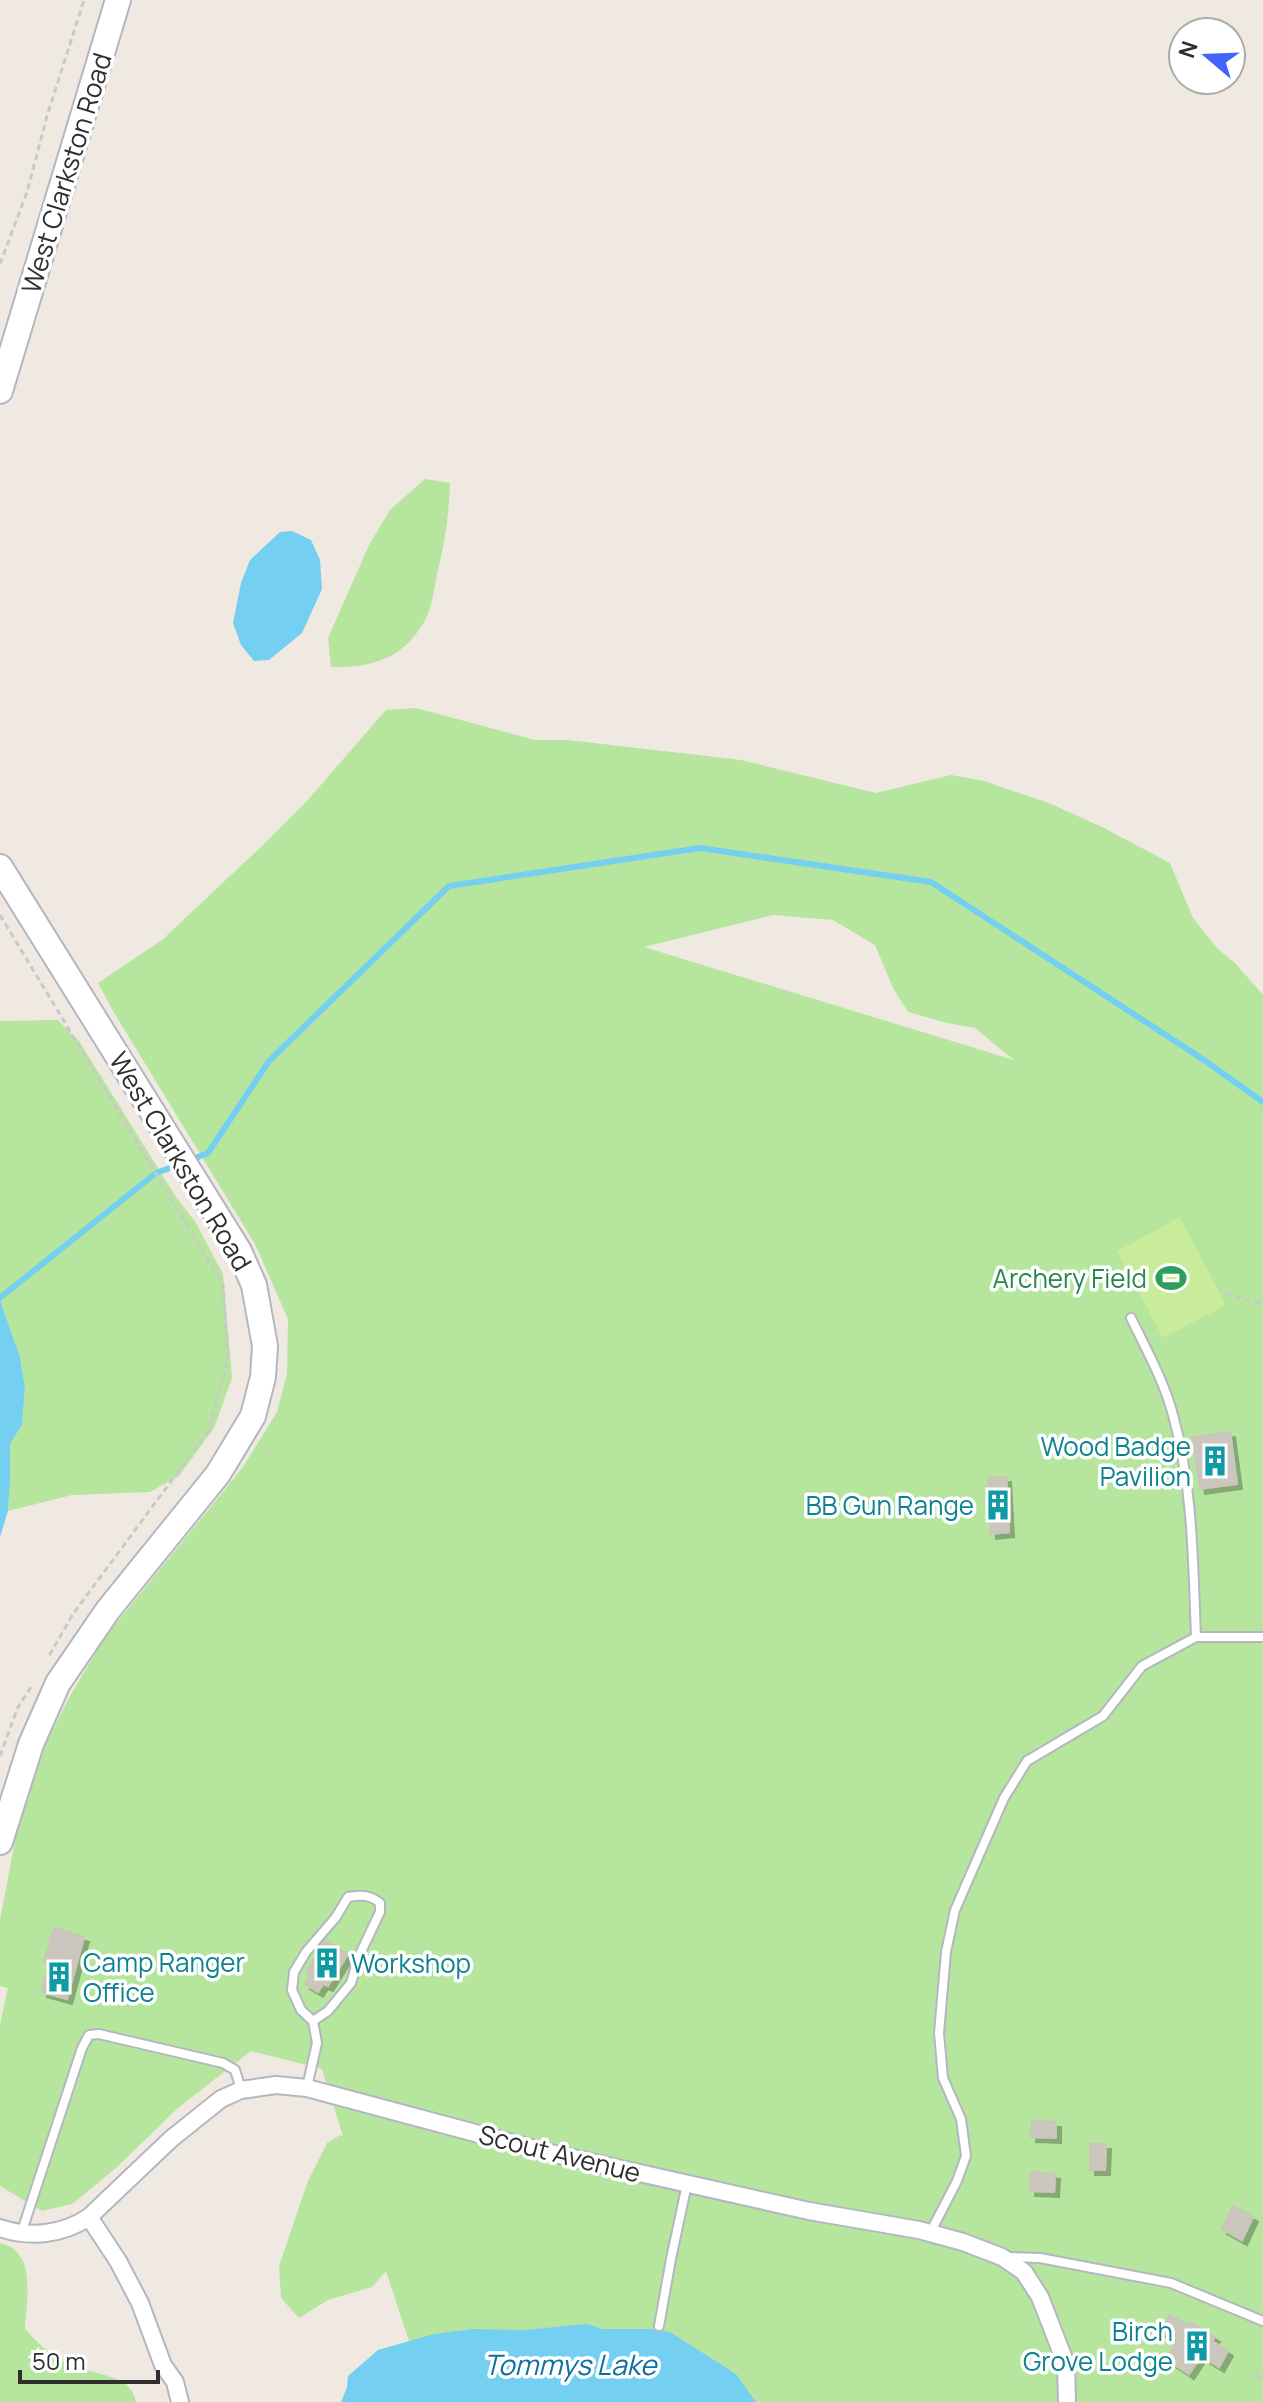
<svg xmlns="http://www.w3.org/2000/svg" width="1263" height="2402" font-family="Manrope,sans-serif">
<defs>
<filter id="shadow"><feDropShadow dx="5" dy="5" stdDeviation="0" flood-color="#0004"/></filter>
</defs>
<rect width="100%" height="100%" fill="#efe9e1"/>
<path fill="#b6e59e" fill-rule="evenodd" d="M425,479L450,483C449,514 445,544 437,574C434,589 432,609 424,622C403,659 371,668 331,667L328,638L370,543L390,510Z
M416,708L535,740H568L741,760L876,793L951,775L984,781L1049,803L1104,828L1170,863L1193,918L1218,949L1235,963L1263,995V2402H429L386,2271L372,2287L328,2300L299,2318L281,2298L279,2266L308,2181L327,2143L340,2135L343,2136L322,2069L251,2051L178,2108L116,2168L72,2204L42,2211L0,2186V2025L8,1988L0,1986V1920L17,1830L43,1749L70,1696L105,1637L243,1467L277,1412L287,1374L288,1319L255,1244L113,1011L98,983L162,940L264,844L306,802L386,710ZM773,915L833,920L875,945L893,988L908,1012L947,1023L975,1028L1014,1060L644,947Z
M58,1020L79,1041L176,1197L196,1223L223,1274L232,1378L214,1428L179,1476L150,1492L72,1495L8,1511L10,1481V1444L22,1425L25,1387L20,1357L2,1306L0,1292V1021Z
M0,2243C38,2251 26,2301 25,2329C38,2343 50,2356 69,2364C90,2375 132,2373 136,2402H0Z"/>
<path fill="#c9ec9a" d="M1180,1217L1226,1305L1163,1338L1117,1251Z"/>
<path fill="#75cff0" d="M292,531L311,540L320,560L322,589L302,633L269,660L254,661L241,645L233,623L241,583L250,560L280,532Z
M0,1292L2,1306L20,1357L25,1387L22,1425L10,1444V1481L8,1511L0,1537Z
M588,2324L602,2329H649L670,2332L736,2374L756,2402H341L347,2387L348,2376L378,2350L434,2334L473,2329L524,2330Z"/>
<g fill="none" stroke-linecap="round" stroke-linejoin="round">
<path stroke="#75cff0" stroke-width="6" d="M188,1161L208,1153L269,1061L449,886L700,848L931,882L1201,1058L1263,1102
M1,1297L156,1173L178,1165"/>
</g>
<path fill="#cbc7bf" stroke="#cbc5ba" stroke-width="2" filter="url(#shadow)" d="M1230,1432L1237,1484L1200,1489L1192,1437Z
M1006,1477L1009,1532L991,1534L988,1478Z
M54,1928L84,1937L67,1999L42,1992L50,1962L44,1961Z
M326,1940L348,1954L328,1986L323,1984L318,1992L305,1984L310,1975L306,1972Z
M1032,2121L1056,2122V2138L1031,2137Z
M1090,2144H1106L1105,2170H1090Z
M1031,2172L1055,2174L1054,2192L1030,2191Z
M1233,2206L1253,2217L1242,2240L1222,2229Z
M1170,2315L1187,2325L1190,2322L1215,2337L1212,2341L1228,2351L1219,2367L1201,2356L1189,2374L1166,2359L1177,2341L1160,2331Z"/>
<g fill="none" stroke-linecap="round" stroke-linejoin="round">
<g stroke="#b4b7c1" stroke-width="12">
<path id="lane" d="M1131,1318C1146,1349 1164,1381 1173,1415C1193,1487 1193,1562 1196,1637
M307,2087L317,2043L313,2021L301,2010L292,1990L294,1972L306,1952L336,1917L348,1897C360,1895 369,1894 380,1903V1912L360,1954L351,1983L328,2011L313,2021
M930,2233L957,2181L966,2156L961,2119L943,2078L939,2033L946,1952L955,1910L1004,1798L1027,1761L1103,1716L1142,1666L1196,1637H1263
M21,2234L82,2048L89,2035L99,2034L223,2063L235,2070L241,2089
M1006,2257L1040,2258L1171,2283L1263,2321
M659,2326L671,2259L687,2184"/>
</g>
<g stroke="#b4b7c1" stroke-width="20">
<path id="street" d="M89,2217L118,2261L140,2303L163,2365L175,2382L180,2402
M0,2228C30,2238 62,2235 89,2217L171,2139L221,2099L241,2090L276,2085L307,2088L546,2152L809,2211L919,2230L963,2242L1002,2257L1024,2272L1040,2297L1066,2364L1067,2402"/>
</g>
<g stroke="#b4b7c1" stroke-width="28">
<path id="secondary" d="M0,391L118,0
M0,867L239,1251L254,1285L265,1346L263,1377L253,1416L218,1474L108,1610L58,1683L31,1744L0,1842"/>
</g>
<path stroke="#c9c9c9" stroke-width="3" stroke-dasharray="6 4" stroke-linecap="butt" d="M0,264L27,192L47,116L84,0
M0,915L223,1285L228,1359L209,1430L73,1614L49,1656
M1225,1294L1263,1304
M0,1756L18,1707L31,1687
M1256,2375L1263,2382"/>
<use href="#lane" stroke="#fff" stroke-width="8"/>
<use href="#street" stroke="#fff" stroke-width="16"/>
<use href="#secondary" stroke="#fff" stroke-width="24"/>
</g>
<defs>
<g id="stadium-bare" transform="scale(2.4)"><path d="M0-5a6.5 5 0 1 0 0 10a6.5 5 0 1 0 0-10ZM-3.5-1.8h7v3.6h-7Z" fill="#2e9e5b" stroke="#fff" stroke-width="2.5" paint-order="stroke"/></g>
<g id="building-bare" transform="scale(2.4)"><path d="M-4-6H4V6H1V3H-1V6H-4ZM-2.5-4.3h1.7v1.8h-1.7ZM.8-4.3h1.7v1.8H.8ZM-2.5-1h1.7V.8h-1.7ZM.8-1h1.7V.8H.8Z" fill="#0f9aa8" stroke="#fff" stroke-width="2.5" paint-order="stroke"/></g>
</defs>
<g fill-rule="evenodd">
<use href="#stadium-bare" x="1171" y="1278"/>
<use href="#building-bare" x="1215" y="1461"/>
<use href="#building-bare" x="998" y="1505"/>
<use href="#building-bare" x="327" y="1963"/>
<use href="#building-bare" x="59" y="1977"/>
<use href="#building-bare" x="1197" y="2346"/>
</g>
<g text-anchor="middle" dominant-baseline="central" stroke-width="7" stroke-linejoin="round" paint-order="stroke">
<g font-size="26" fill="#2e2e2e" stroke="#fff">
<text transform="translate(66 173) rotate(-73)">West Clarkston Road</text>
<text transform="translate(181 1161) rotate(59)">West Clarkston Road</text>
<text transform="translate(560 2153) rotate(14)">Scout Avenue</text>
</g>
<g font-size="26" fill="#27864d" stroke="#fff" text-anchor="end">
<text x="1147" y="1278">Archery Field</text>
</g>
<g font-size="26" fill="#0d838f" stroke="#fff" text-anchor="end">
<text x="1191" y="1446">Wood Badge<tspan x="1191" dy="30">Pavilion</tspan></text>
<text x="974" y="1505">BB Gun Range</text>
<text x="83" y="1962" text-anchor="start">Camp Ranger<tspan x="83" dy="30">Office</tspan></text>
<text x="351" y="1963" text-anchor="start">Workshop</text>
<text x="1173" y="2331">Birch<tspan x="1173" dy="30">Grove Lodge</tspan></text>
</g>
<g font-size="28" font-style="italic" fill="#0d6fa3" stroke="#fff">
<text x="570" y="2364">Tommys Lake</text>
</g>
</g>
<g transform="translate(1207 56) rotate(289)"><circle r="38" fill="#ffffff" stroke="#ababab" stroke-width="2"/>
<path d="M0-6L14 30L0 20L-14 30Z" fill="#4264fb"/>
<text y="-12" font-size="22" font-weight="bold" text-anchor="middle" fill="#2e2e2e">N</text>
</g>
<path d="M20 2370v12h138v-12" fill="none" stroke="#2e2e2e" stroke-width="4"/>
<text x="32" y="2370" font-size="24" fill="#2e2e2e" stroke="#ffffff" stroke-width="6" paint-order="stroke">50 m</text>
</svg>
